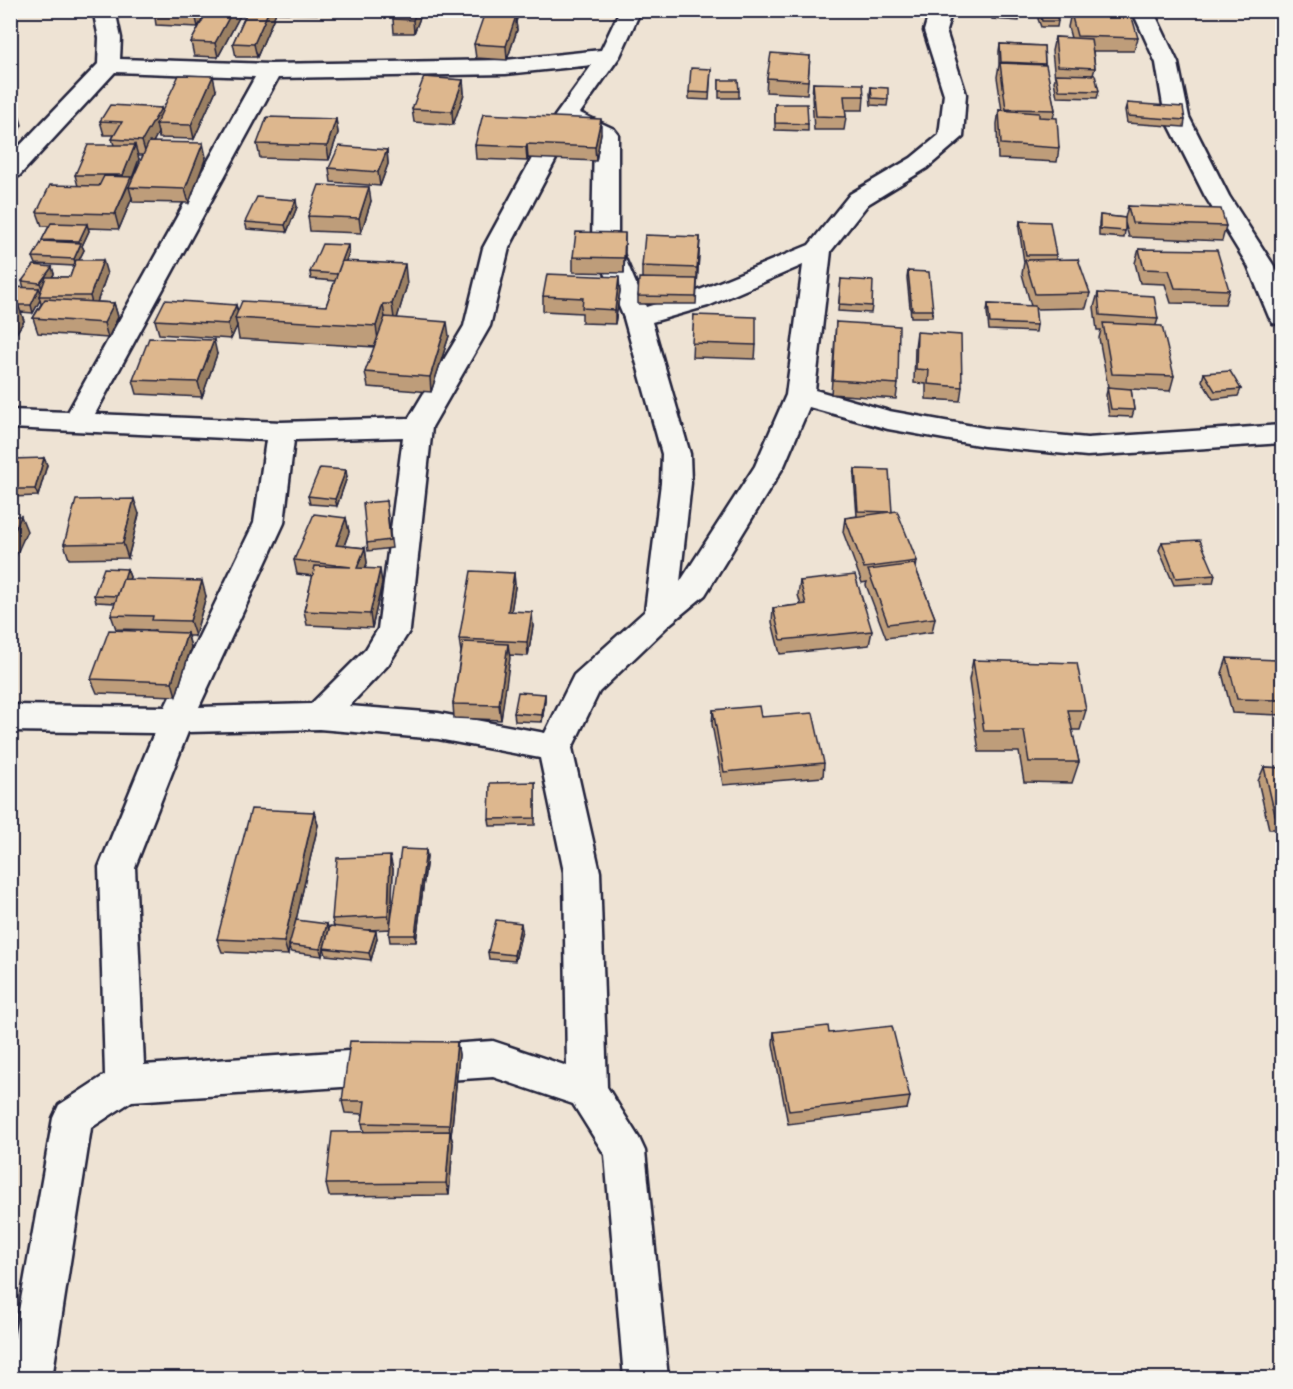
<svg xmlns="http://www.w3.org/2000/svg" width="1293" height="1389" font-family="Dekko,sans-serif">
<rect width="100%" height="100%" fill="#eee3d4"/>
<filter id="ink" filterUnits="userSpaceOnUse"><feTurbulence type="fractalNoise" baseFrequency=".0167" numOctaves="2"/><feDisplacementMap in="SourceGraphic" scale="12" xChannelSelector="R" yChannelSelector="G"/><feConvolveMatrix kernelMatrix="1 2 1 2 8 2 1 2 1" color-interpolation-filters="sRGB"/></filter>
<g filter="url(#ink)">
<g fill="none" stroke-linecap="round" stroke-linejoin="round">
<g stroke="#22223b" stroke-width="5">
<path id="street" d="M93,10H115L121,38L120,59L270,64L506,60L601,50L620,10H641L620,56L580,113L614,129L618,134V242L646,307L690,294L809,245L850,194L911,158L939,135L944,94L924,31L930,10H952L946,31L966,94L963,137L927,168L868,204L831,251L815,390L889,411L984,428L1087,438L1282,425V443L1087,456L984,446L888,429L809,407L784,466L705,595L671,623L599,692L572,748L600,872L607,1087L639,1138L645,1151L668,1378H624L605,1155L573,1104L493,1077L132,1101L91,1128L52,1378H10V1362L53,1118L59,1105L105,1075L99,867L154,733L10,731V705L165,707L254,523L266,440L10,428V410L68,412L255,77L115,72L19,176L10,178V156L98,64L99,38ZM592,65L555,116L483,248L464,326L409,418L281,422L95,414L278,78L506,74ZM573,127L594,137L592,242L624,318L662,454L661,483L645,611L574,675L545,733L438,713L349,706L388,665L410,630L432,427L490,326L509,248ZM803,265L786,395L755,466L680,582L691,483L690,454L652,322L708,306ZM403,437L378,629L366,649L311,704L199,707L284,523L294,440ZM319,729L438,739L540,758L564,872L567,1066L493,1041L144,1065L135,867L188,732Z
M1132,10H1153L1178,63L1189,117L1229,196L1274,266L1282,287V325L1273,323L1269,317L1248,266L1205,196L1165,117L1156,63Z"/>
</g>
<use href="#street" fill="#f6f6f2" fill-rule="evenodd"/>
</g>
<path fill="#be9d7a" stroke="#22223b" stroke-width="1.5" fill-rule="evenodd" d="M154,10H208L198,27L156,25Z
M208,10H243L218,57L194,56L191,42Z
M248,10H277L257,57H236L233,43Z
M278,10H423L414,33H394L393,19L394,16L278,13Z
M502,10H519L516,22L517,30L507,60L476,58L474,44L501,15Z
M991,10H1020L1019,21L992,19Z
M1040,12L1058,21L1057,27H1041L1038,19Z
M1071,13L1138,38L1134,51H1093L1095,68L1093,75L1099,91L1097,98L1057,97L1054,81L1055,79L1052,51L1055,37L1071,38L1068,27Z
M1000,44L1044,46L1045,65L1055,110L1053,118L1059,148L1057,162L998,159L997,124L999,110L1002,111L997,77L999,65V51Z
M810,56L807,94L766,92L767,78Z
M711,69L709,100L689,99V92Z
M463,80L464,94L453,125L414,122L412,109Z
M719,80L739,91V98H719Z
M813,83L864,96L863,110H845L846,117L844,130H814L812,97Z
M871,87L888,99L887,106L871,105L870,94Z
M216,90L194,139L159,138L158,133L153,142L206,157L189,203L133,202L132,198L119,229L88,228L89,231L82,246L84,250L79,260L107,274L97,302L114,303L118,317L108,338L38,333L33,318L41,304L40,300L33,313L21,312L24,321L10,343V287L24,288L22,281L52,267L54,274L52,277H70L74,266L36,264L33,257L43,241L42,240L49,226H42L37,212L78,186L75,175L114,145L112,139L114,135H104L100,121L162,112ZM137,155H143L132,180V178L139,159Z
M1127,103L1185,120L1184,127L1127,123L1125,110Z
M775,104L808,124V131L775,130Z
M336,119L338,133L329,160L260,158L257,144Z
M601,133L596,161L528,158L527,161L476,159L475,145Z
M387,150L388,164L380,186L331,182L329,168Z
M371,201L361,233L310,231L308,216Z
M1128,206L1226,226L1222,241L1129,237L1125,223V231L1124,238L1099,236V223L1100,215L1125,218Z
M297,207L287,232L247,229L245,222Z
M1020,221L1056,255V259L1090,293L1086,308L1035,309L1037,325L1036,332L989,330L987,312L988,304L1031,306L1022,274L1024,262L1019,228Z
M700,237L696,304H638V296L642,278V266Z
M625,247L624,273L573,272V257Z
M1139,249L1229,290L1225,304L1171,303L1165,284L1140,283L1135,263Z
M349,253L346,261L407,285L397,318L449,336L431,392L368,387L365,372L375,347L239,339L237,326L231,339L159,334L155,320L236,305L238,311L326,306L335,281L311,279L310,272Z
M908,271L933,310L932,317H911L907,278Z
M841,279L872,306L871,313L838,311Z
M620,291L615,324L582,323V313L543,311V296Z
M1098,293L1158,319L1156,325L1174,376L1170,391L1131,389L1134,410L1132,417L1109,416L1106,395L1108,387L1099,338L1101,330H1097L1094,307Z
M694,315L756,345L755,359L692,357Z
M836,322L898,384L896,399L831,394Z
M917,332L962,387L960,401L926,399V384L914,383L915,347Z
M217,354L202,397L137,394L133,380Z
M1204,373L1241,389L1238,396L1213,399L1202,381Z
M44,458L47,465L38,496L10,497V464Z
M855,469L892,512L917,561L916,569L935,618L932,632L886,638L866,585L867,582L862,583L843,532L845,518L857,516L854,476Z
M347,477L337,506L310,504L308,496Z
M386,501L392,548L368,551L367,543Z
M139,514L128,558L69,559L64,544Z
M346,518L349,532L344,546L365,548L367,563L365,568L382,583L372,628L307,625L304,611L313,576L297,574L294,560Z
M1162,542L1215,575L1213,583L1174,585L1159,550Z
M127,569L130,577L129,580L206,596L195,636H188L191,647L176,696L97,693L91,679L155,632V630L116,629L111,615L115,603L96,602L94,595Z
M514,573L515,587L511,611L533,626L528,656L509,655L501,720L454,718L453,704L461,652L459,639Z
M800,581L872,631L869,645L780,654L772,622L773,608L801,605L798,595Z
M1227,658L1282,700V715L1232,713L1222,673Z
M973,660L1086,710L1080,730H1072L1079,762L1072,783L1024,782L1019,752H979L969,680Z
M545,694V701L542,722L515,721L514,713Z
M713,710L761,717L824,763L823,777L723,785L712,724Z
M1264,767L1282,768V829H1269L1258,781Z
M535,782V825L490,826L489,819Z
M314,812L318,825L294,928L327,924L329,930L322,956L291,952L289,948L288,955L222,952L217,939Z
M426,850L427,857L416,942H390L389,935L390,929L369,930L377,938L371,960L326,955L324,948L334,927L332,919L393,869L391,920Z
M522,930L515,961L489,959L488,952Z
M774,1032L829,1033L910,1097L907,1109L788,1124L773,1044Z
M457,1042L459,1055L451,1136L453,1143L449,1195L329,1196L326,1184L364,1132L362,1123L363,1114L345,1113L342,1101Z"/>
<path fill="#9b8063" stroke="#22223b" stroke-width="1.5" d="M197,10H208L198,27L195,14Z
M233,10H243L218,57L215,43Z
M269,10H277L257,57L254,44Z
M417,10H423L414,33L413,20Z
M517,10H519L516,22L517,30L507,60L506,46Z
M213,76L216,90L194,139L191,125Z
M463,80L464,94L453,125L452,111Z
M161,108L164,122L156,124L158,133L146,155L142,141Z
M18,111L22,125L11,145L10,124Z
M336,119L338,133L329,160L327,146Z
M601,119V133L596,161L595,147Z
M203,143L206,157L189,203L185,189Z
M527,144L528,158L527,161L526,147Z
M135,145L139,159L132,178L134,188L129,187L132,198L119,229L115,214L127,188L123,175Z
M387,150L388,164L380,186L378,172Z
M369,187L371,201L361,233L359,218Z
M296,200L297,207L287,232L285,225Z
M87,224L89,231L82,246L84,250L76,266L74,259L80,246L79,241Z
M625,233V247L624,273V258Z
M700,237L699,252L697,283V268Z
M348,245L349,253L338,281L337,274Z
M103,260L107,274L94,311L90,296Z
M405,264L407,285L395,325L392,304Z
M52,267L54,274L43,291L40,283Z
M619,277L620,291L615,324V310Z
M39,288L42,295L39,296L40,300L33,313L31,305Z
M114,303L118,317L108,338L104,323Z
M383,304L386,325L379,347L376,326Z
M236,305L239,318H235L237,326L231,339L228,324Z
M19,307L24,321L10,343V320Z
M447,322L449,336L431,392L430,377Z
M214,340L217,354L202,397L198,382Z
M44,458L47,465L38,496L35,489Z
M346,470L347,477L337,506L335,499Z
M134,499L139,514L128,558L123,543Z
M21,516L27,531L10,569V541Z
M346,518L349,532L339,559L336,545Z
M365,548L367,563L360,582L357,568Z
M127,569L130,577L120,603L117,596Z
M380,569L382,583L372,628L370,614Z
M514,573L515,587L509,625L508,611Z
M202,581L206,596L195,636L190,621Z
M532,612L533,626L528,656L527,642Z
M187,633L191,647L176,696L172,682Z
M508,644L510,658L501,720L499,705Z
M545,694V701L542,722V715Z
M314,812L318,825L290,946L289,945V948L288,955L284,942Z
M426,850L427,857L416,942L415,935Z
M390,856L393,869L391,929L388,916Z
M521,923L522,930L515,961L514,955Z
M327,924L329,930L322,956L320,949Z
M376,931L377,938L371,960L369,953Z
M10,980L14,986L10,996Z
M457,1042L459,1055L451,1136L453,1143L449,1195L446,1183L450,1132L449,1125Z"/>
<path fill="#ddb78e" stroke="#22223b" stroke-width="1.5" d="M154,10H197L195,14Z
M208,10H233L215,43L191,42Z
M248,10H269L254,44L233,43Z
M396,10H417L413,20L393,19Z
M502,10H517L516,15H501Z
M993,10H1020V14L993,12Z
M1040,12H1055L1058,21H1042Z
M1071,13L1131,14L1138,38L1077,36Z
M484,15L516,16L506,46L474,44Z
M1055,37L1091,39L1095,68L1058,66Z
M1000,44L1044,46L1045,64L1001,62Z
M771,53L810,56L808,81L767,78Z
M1000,63L1046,65L1055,110L1006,109Z
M691,68L711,69L709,93L689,92Z
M1056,74L1095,75L1099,91L1059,90Z
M179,75L213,76L191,125L156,124Z
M424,77L463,80L452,111L412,109Z
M719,80H738L739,91H719Z
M813,83L863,84L864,96H844L846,117L816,116Z
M871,87L888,88V99L872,98Z
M1127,103L1183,107L1185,120L1128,116Z
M775,104H807L808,124L775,123Z
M110,105L161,108L142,141L112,139L122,122L100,121Z
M10,110L18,111L10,124Z
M999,110L1039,113V117L1057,118L1059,148L1001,144Z
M483,114L601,119L595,147L527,144L526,147L475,145Z
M267,117L336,119L327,146L257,144Z
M149,142L203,143L185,189L129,187Z
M88,145H135L123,175H75Z
M339,146L387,150L378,172L329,168Z
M104,176L131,177L115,214L37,212L50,185L99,186Z
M319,185L369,187L359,218L308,216Z
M257,197L296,200L285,225L245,222Z
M1128,206L1221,209L1226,226L1132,223Z
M1100,215L1125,218V231L1100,229Z
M1020,221L1050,222L1056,255H1026Z
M51,223L87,224L79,241L42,240Z
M576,232L625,233L624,258L573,257Z
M645,235L700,237L697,268L642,266Z
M42,241L81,243L74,259L33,257Z
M322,244L348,245L337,274L310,272Z
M1139,249L1217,250L1229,290L1175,288L1169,270L1144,269Z
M1078,259L1090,293L1035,294L1025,260Z
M76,260H103L90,296H39L46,277H70Z
M342,261L405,264L392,304H383L376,326L235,318L242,301L326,306Z
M34,265L52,267L40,283L22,281Z
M908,271L929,272L933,310H912Z
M547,274L619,277L615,310L582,308L583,298L543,296Z
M639,278L697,279L696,297L638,296Z
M841,279L873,281L872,306L839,304Z
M10,287L39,288L31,305H10Z
M1098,293L1154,296L1158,319L1100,315Z
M45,299L114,303L104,323L33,318Z
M165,300L236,305L228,324L155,320Z
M988,304L1035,306L1037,325L990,323Z
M10,306L19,307L10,320Z
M694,315L756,317V345L692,343Z
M385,317L447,322L430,377L365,372Z
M836,322L899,326L898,384L833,380Z
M1103,323L1162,326L1174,376L1112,374Z
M917,332L961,335L962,387L928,384L929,370L916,369Z
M149,338L214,340L198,382L133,380Z
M1230,371L1241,389L1215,391L1204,373Z
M1107,387L1131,389L1134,410L1111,409Z
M44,458L35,489H10V464L12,459Z
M320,468L346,470L335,499L308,496Z
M855,469L889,470L892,512L858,511Z
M134,499L123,543L64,544L76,500Z
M386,501L390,540L367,543L363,503Z
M897,511L917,561L864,568L845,518Z
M314,514L346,518L336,545L365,548L357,568L380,569L370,614L304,611L315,566L351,567L294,560Z
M10,516H21L10,541Z
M1200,540L1215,575L1176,578L1162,542Z
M914,564L935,618L888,624L868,570Z
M104,568L127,569L124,579H123L117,596L94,595Z
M471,571L514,573L508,611L532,612L527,642L459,639Z
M855,575L872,631L781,640L773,608L806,604L800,581Z
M123,579L202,581L190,621L152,620L153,616L111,615Z
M109,630L187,633L172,682L91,679Z
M463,642L508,644L499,705L453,704Z
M1227,658L1279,660L1282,672V700L1237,699Z
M973,660L1077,663L1086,710H1068L1079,762H1029L1024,731H984Z
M518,692L545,694L542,715L514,713Z
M759,706L761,717L813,713L824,763L724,772L713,710Z
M1264,767L1282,768V815H1275Z
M535,782V818L489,819L490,783Z
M251,809L314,812L284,942L217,939Z
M401,849L426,850L415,935H389Z
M390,856L388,916L332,919L337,858Z
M296,920L327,924L320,949L289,945Z
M496,920L521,923L514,955L488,952Z
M330,926L376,931L369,953L324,948Z
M828,1026L829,1033L892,1026L910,1097L789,1111L774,1032Z
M350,1041L457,1042L449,1125L362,1123L365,1101H342Z
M450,1131L446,1183L326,1184L332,1132Z"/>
</g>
<rect width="1293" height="1389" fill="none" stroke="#f6f6f2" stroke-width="36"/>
<rect x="18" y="18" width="1257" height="1353" fill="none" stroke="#22223b" stroke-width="2" filter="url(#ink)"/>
</svg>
